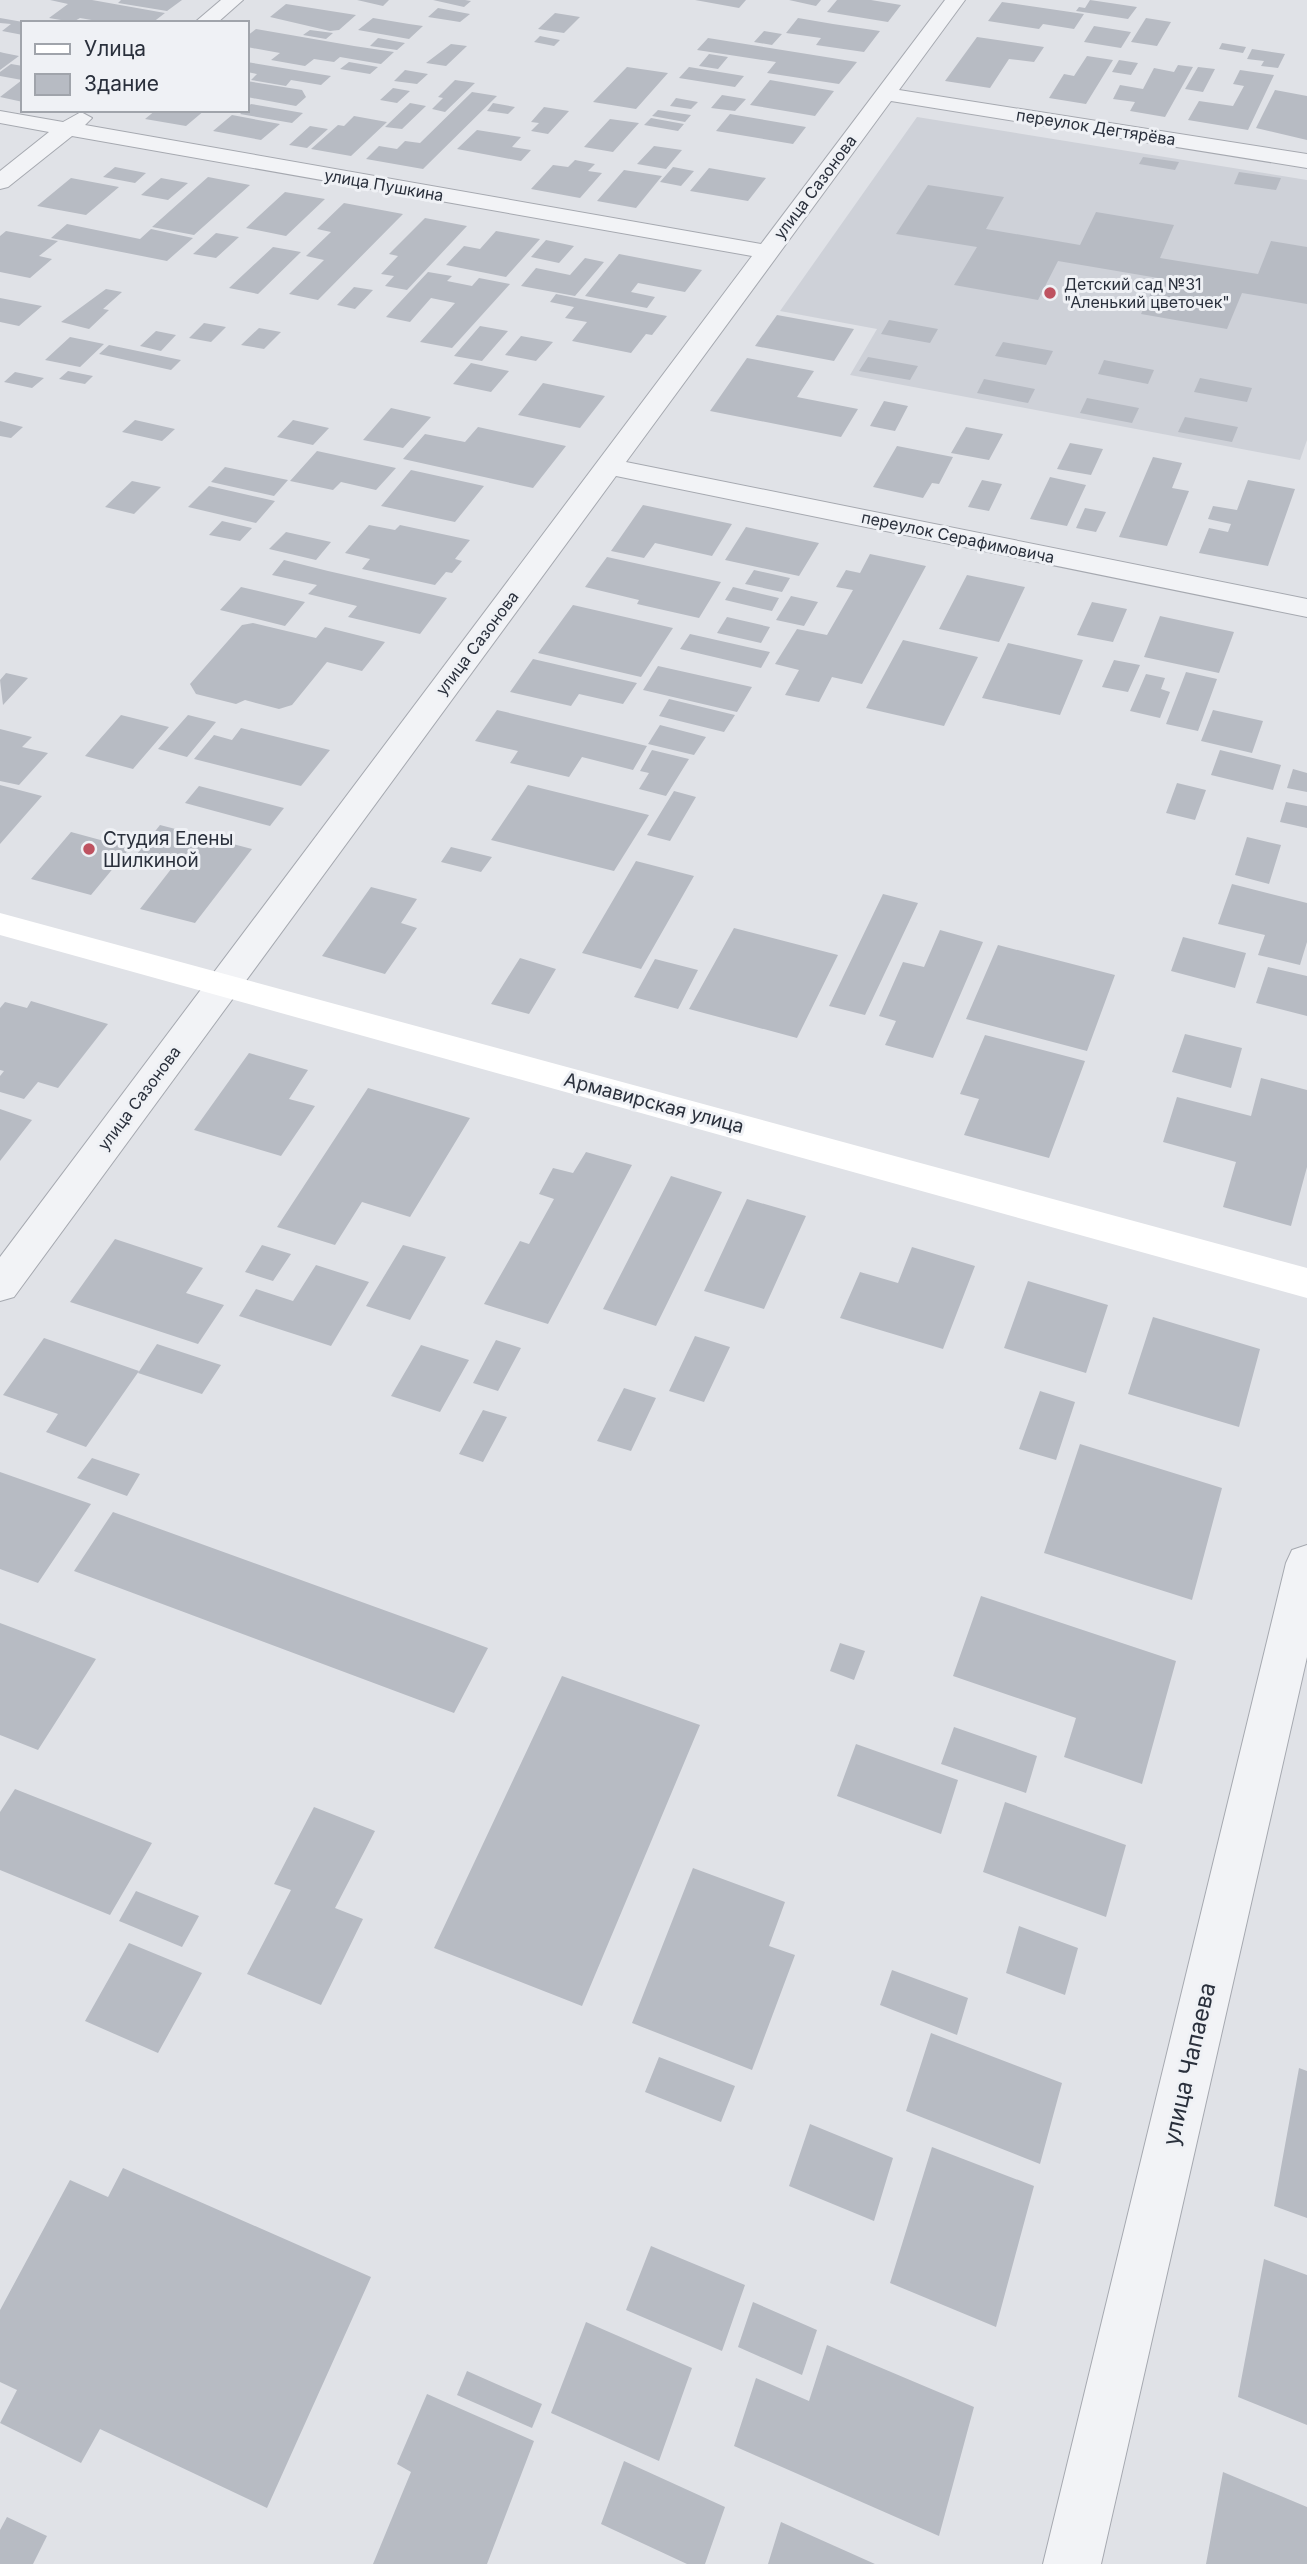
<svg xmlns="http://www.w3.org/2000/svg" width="1307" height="2564" font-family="Inter,sans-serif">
<rect width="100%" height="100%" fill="#e0e2e7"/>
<path fill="#ced1d8" d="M917,117L1307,180V440L1300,460L850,375L877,329L780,311Z"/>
<path fill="#b7bbc3" d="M50,0H92L165,13L152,23H109L80,18L73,22L49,18L68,4Z
M121,0H182L167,11L118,3Z
M357,0H389L383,6Z
M433,0H465L471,1L464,7Z
M695,0H746L739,8Z
M789,0H821L816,6Z
M837,0H871L901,5L888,22L827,12Z
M1090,0L1137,7L1128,19L1076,11L1079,7L1085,8Z
M1002,2L1084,14L1074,29L1043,24L1039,29L988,21Z
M286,4L356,15L339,30L330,31L270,17Z
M438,8L470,14L460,22L428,17Z
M555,13L580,17L564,33L538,29Z
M0,18L23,22V35L2,31L11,24L0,23Z
M373,18L409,24L423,26L409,39L358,30Z
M798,18L833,24L880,31L864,52L816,45L821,38L786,33Z
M1146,18L1171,22L1157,46L1131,42Z
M1094,26L1131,32L1121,48L1084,42Z
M256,29L354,46L394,52L381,64L340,57L334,62L314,59L305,66L271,60L280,53L247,47V36Z
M310,30L333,33L326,39L303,35Z
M764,31L782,34L772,45L754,42Z
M540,36L560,40L554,46L534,42Z
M977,37L1044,47L1034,62L1009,59L990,88L945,81Z
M378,38L405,43L397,50L370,46Z
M708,38L857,62L839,84L767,73L776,62L697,50Z
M1222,43L1246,47L1243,53L1219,49Z
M451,44L467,46L446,66L426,63Z
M1252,49L1285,54L1278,68L1261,66L1264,61L1247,59Z
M0,52L4,53L19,56L0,70Z
M709,54L728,57L718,69L699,66Z
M1087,56L1113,60L1086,104L1049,98L1064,74L1074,76Z
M1119,60L1138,63L1131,75L1112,72Z
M247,62L331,76L321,85L291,80L286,86L251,80L257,74L247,72Z
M349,62L378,67L370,74L340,69Z
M11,64L23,66V102L0,97L22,80L0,76V72Z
M1178,65L1193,67L1165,117L1130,111L1135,102L1113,99L1120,85L1143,89L1154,68L1174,72Z
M627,67L668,73L636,109L593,102Z
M689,67L744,76L735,87L679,78Z
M1198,67L1215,69L1203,92L1185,89Z
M405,70L428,74L417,84L394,81Z
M1240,70L1274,75L1248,130L1188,120L1199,101L1233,106L1244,86L1233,84Z
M455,80L475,83L445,112L432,109L443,98L438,97Z
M770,80L834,91L815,116L750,105Z
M247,81L302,90L306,97L296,106L247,97Z
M393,88L410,91L397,103L380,100Z
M1275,90L1307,96V140L1256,128Z
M472,92L497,96L423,169L366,159L379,146L397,149L405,141L420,143Z
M722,95L746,99L735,111L711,108Z
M676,98L698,102L691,109L670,106Z
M410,103L426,106L402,129L385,127Z
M493,103L515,107L508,114L487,111Z
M251,104L303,113L292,123L240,114Z
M544,107L569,111L548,134L531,131L539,123L531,122Z
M156,110H205L186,126L145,119Z
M658,110L691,115L685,122L652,116Z
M730,114L806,127L793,144L716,131Z
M232,115L280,124L261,140L213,131Z
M354,116L387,122L351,156L311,149L338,125L344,126Z
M651,118L684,124L678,131L644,125Z
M610,119L639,123L613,152L584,147Z
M310,126L328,129L307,148L289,145Z
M477,130L521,137L512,147L531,150L521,161L457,149Z
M654,146L682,150L666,169L637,164Z
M1143,157L1179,162L1175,170L1139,164Z
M575,160L595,164L588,171L602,173L580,198L531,189L553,165L568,167Z
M115,167L146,173L135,183L103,177Z
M673,167L694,171L681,186L660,182Z
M709,168L766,178L748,201L690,191Z
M624,170L662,176L636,208L597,201Z
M1239,172L1281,178L1276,190L1234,184Z
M208,177L250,185L194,235L152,227Z
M71,178L119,187L86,215L37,206Z
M161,178L188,183L168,200L141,195Z
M928,185L1004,197L986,229L1080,245L1096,212L1174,225L1160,258L1258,274L1271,241L1307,247V304L1242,293L1227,329L1141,314L1158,278L1058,261L1038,300L954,285L977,247L896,234Z
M285,192L325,199L286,236L246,228Z
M344,203L403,214L318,300L289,294L324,260L306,256L331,232L317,229Z
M425,218L467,226L407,290L385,286L394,276L381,274L398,256L389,254Z
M67,224L140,239L151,229L193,238L167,261L51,238Z
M6,231L58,241L39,256L52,259L30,278L0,272V236Z
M496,231L540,239L506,277L446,265L464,246L480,249Z
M216,233L239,237L216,258L193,254Z
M546,240L574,246L559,263L531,257Z
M273,247L301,252L258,294L229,288Z
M619,254L702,270L685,292L638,283L631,292L655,297L647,308L585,296Z
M585,258L604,262L575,296L521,286L536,268L570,275Z
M428,272L452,276L447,281L472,286L479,278L510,284L452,348L420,342L455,303L431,298L410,322L386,317Z
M354,287L373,290L355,309L337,305Z
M106,289L122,292L103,309L109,310L89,329L61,322Z
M556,294L581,299L667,316L652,335L646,334L631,353L572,341L587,322L565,318L574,307L550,302Z
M0,298L42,306L19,326L0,322Z
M777,315L854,329L834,361L755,346Z
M889,320L938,329L930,343L881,334Z
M204,323L226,327L211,342L189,338Z
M480,326L508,331L482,361L454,356Z
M259,328L281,332L264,349L241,345Z
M156,331L176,335L161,351L140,346Z
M521,336L553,342L536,361L505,355Z
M70,337L104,344L80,367L45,360Z
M1003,342L1053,351L1046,365L995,356Z
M109,345L181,360L171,370L99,354Z
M868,357L918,366L910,380L859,371Z
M747,358L814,371L797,397L858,409L841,437L710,411Z
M1104,360L1154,370L1148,384L1098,374Z
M471,363L509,371L491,392L453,384Z
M68,371L93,376L85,384L59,379Z
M15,372L44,378L32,388L4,382Z
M1200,378L1252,388L1247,402L1194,392Z
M984,379L1035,389L1028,403L977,393Z
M543,383L605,396L580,428L518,415Z
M1087,398L1139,408L1132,423L1080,413Z
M884,401L908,406L895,431L870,426Z
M391,408L431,417L403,448L363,440Z
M1185,417L1238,427L1232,442L1178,432Z
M135,420L175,429L162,441L122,432Z
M293,420L329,428L313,445L277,437Z
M0,421L23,427L11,438L0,436Z
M478,427L566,446L533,488L403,459L425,434L465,442Z
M966,427L1003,434L989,460L951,453Z
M1070,443L1103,449L1091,475L1057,469Z
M897,446L953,457L939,484L932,483L923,498L873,487Z
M317,451L396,468L376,490L341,482L333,490L290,481Z
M1153,457L1182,463L1172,488L1189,491L1167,546L1119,537Z
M225,467L288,480L274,496L211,482Z
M411,470L484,486L455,522L381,506Z
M1050,477L1086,485L1067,526L1030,519Z
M982,480L1002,484L989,511L968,507Z
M1248,480L1295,489L1268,566L1199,553L1209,528L1228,532L1231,524L1208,519L1213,506L1237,510Z
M132,481L161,487L134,514L105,507Z
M209,486L275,501L256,523L188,507Z
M643,505L732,524L712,556L655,543L644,558L611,551Z
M1085,508L1106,512L1096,532L1076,528Z
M222,521L252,528L240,541L209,535Z
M369,525L395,530L400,525L470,540L455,559L462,561L452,573L446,572L435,585L362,569L370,559L345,553Z
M746,527L819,543L799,576L725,560Z
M286,532L331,542L316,560L269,549Z
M870,554L926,566L862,684L832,677L819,702L785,695L799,670L775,664L797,629L827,635L853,590L836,587L846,570L860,573Z
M607,557L721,582L699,618L637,604L639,600L585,587Z
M284,560L328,571L447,598L420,634L348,617L357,606L308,594L317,585L272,575Z
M754,570L790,578L782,592L745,584Z
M967,575L1025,587L999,642L939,629Z
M241,587L305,602L285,626L220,610Z
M733,587L779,598L772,611L725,600Z
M791,596L818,602L804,626L776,620Z
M1092,602L1127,609L1113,642L1077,635Z
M573,605L673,628L641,677L538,653Z
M1160,616L1234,632L1219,673L1144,657Z
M727,617L770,627L761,643L717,633Z
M253,623L316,638L325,627L385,642L362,671L327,662L292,705L279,709L245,700L236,704L196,694L190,684L242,625Z
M690,634L770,652L761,668L680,649Z
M903,640L978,657L944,726L866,708Z
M1008,643L1083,660L1060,715L982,698Z
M533,659L637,683L623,704L579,694L571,706L510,692Z
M1114,660L1140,665L1128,692L1102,687Z
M658,666L752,687L737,712L643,690Z
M1186,672L1217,679L1198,731L1166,724Z
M6,673L28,678L3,705L0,680Z
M1146,674L1165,678L1161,689L1170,692L1160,718L1130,711Z
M669,699L735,715L724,732L659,716Z
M497,710L647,746L633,770L582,757L569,777L510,763L518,751L475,741Z
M1213,710L1263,721L1252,753L1201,741Z
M121,715L169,727L133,769L85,756Z
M188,715L216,722L187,757L158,749Z
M660,725L706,737L694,755L648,744Z
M241,728L330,750L301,786L194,759L214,735L232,740Z
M0,729L32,737L22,747L48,753L19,785L0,781Z
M652,750L689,759L666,796L639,789L649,773L640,771Z
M1220,750L1281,765L1273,790L1211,775Z
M1293,769L1307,773V792L1287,788Z
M1177,783L1206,790L1195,820L1166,813Z
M0,785L42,796L0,844Z
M528,785L649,815L614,871L491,840Z
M199,786L284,808L270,826L185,803Z
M674,791L696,797L670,841L647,835Z
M1286,802L1307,806V828L1280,822Z
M160,825L252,849L195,923L140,909L175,864L137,854Z
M71,832L130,848L91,895L31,879Z
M1247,837L1281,845L1269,884L1235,875Z
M451,847L492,857L481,872L441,862Z
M636,861L694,876L641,969L582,953Z
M1232,884L1307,903V942L1300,965L1258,955L1265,935L1218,924Z
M371,887L417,899L401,923L417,928L385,974L322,956Z
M883,894L918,903L865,1015L829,1006Z
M734,928L838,955L797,1038L689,1009Z
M940,930L983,942L933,1058L885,1045L896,1021L879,1016L903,962L924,967Z
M1183,937L1246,953L1235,988L1171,971Z
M998,945L1115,975L1087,1051L966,1019Z
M520,958L556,969L529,1014L491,1004Z
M655,959L698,970L678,1009L634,997Z
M1268,967L1307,976V1016L1256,1003Z
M31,1001L108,1024L58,1088L38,1082L24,1099L0,1092V1076L4,1071L0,1070V1008L5,1002L27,1008Z
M1185,1034L1242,1048L1231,1088L1172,1072Z
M985,1035L1085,1061L1049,1158L964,1135L979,1099L960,1094Z
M249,1053L308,1070L289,1099L315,1106L281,1156L194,1130Z
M1261,1078L1307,1090V1167L1291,1226L1223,1207L1236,1162L1163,1142L1177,1097L1251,1116Z
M368,1088L470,1118L410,1217L362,1202L335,1245L277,1227Z
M0,1109L32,1120L0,1161Z
M586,1152L632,1165L548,1324L484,1304L520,1241L529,1244L554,1199L539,1194L553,1168L573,1173Z
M671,1176L722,1192L656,1326L603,1309Z
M747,1199L806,1216L764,1309L704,1291Z
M115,1239L203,1268L186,1293L224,1305L198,1344L70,1302Z
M262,1245L291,1254L273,1281L245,1272Z
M403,1245L446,1257L410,1320L366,1306Z
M912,1247L975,1266L943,1349L840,1318L860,1272L898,1283Z
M316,1265L369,1282L331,1346L239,1316L256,1289L293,1301Z
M1028,1281L1108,1305L1086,1373L1004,1348Z
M1153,1317L1260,1349L1239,1427L1128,1394Z
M695,1336L730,1347L704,1402L669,1391Z
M44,1338L139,1371L86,1447L46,1432L58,1414L3,1395Z
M496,1340L521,1348L498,1391L473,1383Z
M157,1344L221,1365L202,1394L138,1373Z
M421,1345L469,1360L440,1412L391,1396Z
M624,1388L656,1398L631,1451L597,1441Z
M1040,1391L1075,1402L1056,1460L1019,1449Z
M483,1410L507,1417L483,1462L459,1454Z
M1080,1444L1222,1488L1192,1600L1044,1553Z
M92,1458L140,1474L127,1496L77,1478Z
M0,1472L91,1504L38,1583L0,1569Z
M113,1512L439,1630L488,1648L454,1713L74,1571Z
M981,1596L1176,1661L1142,1784L1064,1757L1076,1718L953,1676Z
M0,1623L96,1659L38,1750L0,1735Z
M840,1643L865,1651L854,1680L830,1671Z
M562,1676L700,1725L582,2006L434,1948Z
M954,1727L1037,1756L1026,1793L941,1764Z
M856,1744L958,1780L941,1834L837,1796Z
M15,1789L152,1843L110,1915L0,1870V1812Z
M1005,1802L1126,1845L1106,1917L983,1872Z
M314,1807L375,1831L335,1908L363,1919L321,2005L247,1974L291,1890L274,1884Z
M693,1868L785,1902L769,1946L795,1955L752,2070L632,2023Z
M136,1891L199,1916L182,1947L119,1921Z
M1019,1926L1078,1948L1065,1995L1006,1973Z
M129,1943L202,1973L158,2053L85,2021Z
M892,1970L968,1998L957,2035L880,2005Z
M931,2033L1062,2083L1040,2164L906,2111Z
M659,2057L735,2086L721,2122L645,2092Z
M1299,2068L1307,2071V2218L1274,2206Z
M810,2124L893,2158L874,2221L789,2186Z
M932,2147L1034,2186L996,2327L890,2283Z
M123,2168L371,2277L267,2508L100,2429L81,2463L0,2423L17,2390L0,2382V2310L70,2180L108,2197Z
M651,2246L745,2285L722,2351L626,2310Z
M1264,2259L1307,2275V2425L1238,2397Z
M753,2302L817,2330L802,2375L738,2347Z
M586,2322L692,2368L659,2461L551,2413Z
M827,2345L974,2407L939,2536L734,2446L756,2378L809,2401Z
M467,2371L542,2404L532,2428L457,2395Z
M427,2394L534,2441L487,2564H373L411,2472L397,2464Z
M624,2461L725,2507L705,2564H687L601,2524Z
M1223,2472L1307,2507V2564H1206Z
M7,2517L47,2536L33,2564H0V2530Z
M781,2522L875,2564H768Z"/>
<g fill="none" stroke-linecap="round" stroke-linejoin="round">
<g stroke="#a6a9b0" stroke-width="2">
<path id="street" d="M221,0H243L217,23H194Z
M945,0H965L899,90L1307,154V168L891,101L626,462L1307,599V617L616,476L14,1297L0,1301V1257L752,256L72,136L8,187L0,189V171L49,132L0,123V111L63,122L81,112L92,118L85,125L761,244Z
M1307,1545V1657L1101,2564H1043L1286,1563L1292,1550Z"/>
</g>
<use href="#street" fill="#f2f3f6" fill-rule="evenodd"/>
<path fill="#fff" fill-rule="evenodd" d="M0,913L1307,1268V1298L0,935Z"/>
</g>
<g fill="#be5260" stroke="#eff1f5" stroke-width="2.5">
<circle cx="1050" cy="293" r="7"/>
<circle cx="89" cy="849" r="7"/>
</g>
<g text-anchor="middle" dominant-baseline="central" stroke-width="6" stroke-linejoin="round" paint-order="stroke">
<g font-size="16" fill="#2a303c" stroke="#eff1f5">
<text transform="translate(1096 127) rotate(9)">переулок Дегтярёва</text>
<text transform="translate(384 185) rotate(10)">улица Пушкина</text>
<text transform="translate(815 187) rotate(-53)">улица Сазонова</text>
<text transform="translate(958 537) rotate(12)">переулок Серафимовича</text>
<text transform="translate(477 643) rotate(-53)">улица Сазонова</text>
<text transform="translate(139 1098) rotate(-53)">улица Сазонова</text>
</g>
<g font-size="16" fill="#2a303c" stroke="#eff1f5" text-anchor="start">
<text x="1064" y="284">Детский сад №31<tspan x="1064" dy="18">"Аленький цветочек"</tspan></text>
</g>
<g font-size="19" fill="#2a303c" stroke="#eff1f5" text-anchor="start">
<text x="103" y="838">Студия Елены<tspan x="103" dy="22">Шилкиной</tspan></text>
</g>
<g font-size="19" fill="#2a303c" stroke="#eff1f5">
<text transform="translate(654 1103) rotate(15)">Армавирская улица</text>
</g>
<g font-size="23" fill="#2a303c" stroke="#eff1f5">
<text transform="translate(1189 2064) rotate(-77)">улица Чапаева</text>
</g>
</g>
<rect x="21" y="21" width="228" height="91" fill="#eff1f5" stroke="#a0a4ab" stroke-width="2"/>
<rect x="35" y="44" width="35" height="10" fill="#ffffff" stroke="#a0a4ab" stroke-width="2"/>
<text x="84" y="56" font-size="21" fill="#2a303c">Улица</text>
<rect x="35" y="74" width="35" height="21" fill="#b7bbc3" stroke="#a0a4ab" stroke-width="2"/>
<text x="84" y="91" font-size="21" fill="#2a303c">Здание</text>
</svg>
